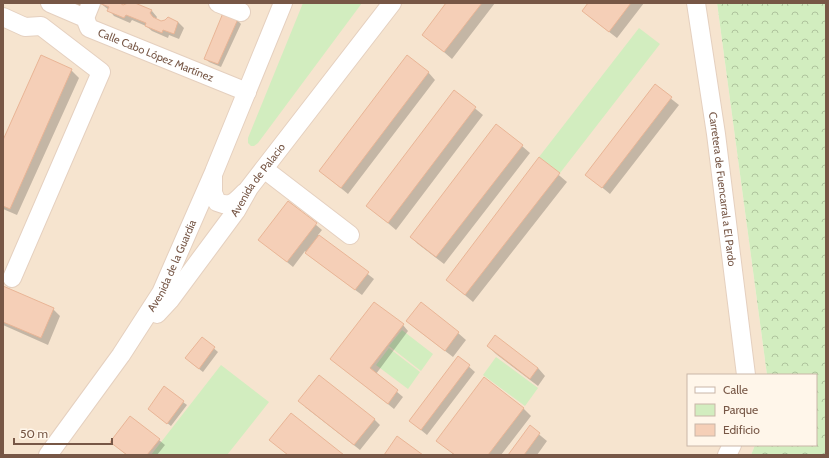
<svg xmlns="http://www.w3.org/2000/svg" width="829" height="458" font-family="Cabin,sans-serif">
<defs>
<pattern id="forest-crowns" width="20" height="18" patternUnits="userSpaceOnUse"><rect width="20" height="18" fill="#d2edbf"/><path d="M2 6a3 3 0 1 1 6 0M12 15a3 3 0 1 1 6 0" fill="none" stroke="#afc39d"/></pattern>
</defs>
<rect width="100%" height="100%" fill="#fef3e2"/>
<path fill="#f6e4cf" d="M3,3H717L767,375H688V445H755L751,455H3Z"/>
<path fill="url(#forest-crowns)" d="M717,3H826V455H751L755,445H816V375H767Z"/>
<path fill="#d2edbf" d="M303,3H362L258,143L254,146H251L248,143V138Z
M639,28L660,44L560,173L539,157Z
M402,330L433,354L421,371L389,346Z
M389,348L420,372L408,389L376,365Z
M496,357L538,388L525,406L483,375Z
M221,365L269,402L227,455H151Z"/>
<path fill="#0003" d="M63,3H93L87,16Z
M100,3H119L123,6L133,3L152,11L157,17L156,19L160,22L166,21L168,18L178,22L184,28L179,39L169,35L168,38L152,31L146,26L132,20L130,23L114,16L109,10Z
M448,3H495L452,59L423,34Z
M590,3H644L617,38L591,18L584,11Z
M237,20L241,24L221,67L209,62L205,58Z
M71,70L79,78L17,215L3,209V142Z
M428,72L435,80L348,194L320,171Z
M655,86L679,105L610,194L586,174Z
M455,92L483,115L396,230L368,206Z
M522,146L530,153L444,264L418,244L411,237Z
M540,159L567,182L473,302L447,280Z
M289,202L322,230L318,235L374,279L362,295L312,258L305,251L293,267L260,240Z
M3,287L53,309L60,316L48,345L3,325Z
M421,304L458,333L466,340L453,357L415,328L408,321Z
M403,325L408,331L376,374L403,397L394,409L332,359Z
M202,338L218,352L203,372L190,362Z
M488,346L538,368L545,376L538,386L496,354Z
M458,357L475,372L427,435L410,421Z
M183,402L187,405L171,426L149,409Z
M305,407L374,419L380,425L360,450Z
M523,408L531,416L501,455H454L438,441Z
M530,427L547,441L537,455H509Z
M159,440L165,445L157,455H127L111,442Z"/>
<path fill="#f5cfb7" stroke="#e9b596" d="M99,3H120L123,5L128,3H135L152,10L150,13L153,17L161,21L165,20L168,17L178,22L174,34L163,30L162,33L145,26L146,23L126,15L124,18L107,11L109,7Z
M446,3H482L444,52L422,35Z
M588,3H631L609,32L582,11Z
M223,13L238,19L218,64L204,59Z
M41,55L72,69L10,209L3,206V140Z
M407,55L429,72L341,188L319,171Z
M655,84L672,97L602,188L585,175Z
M454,90L476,107L388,223L366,206Z
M496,124L523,145L436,257L410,237Z
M539,157L560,173L465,295L446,280Z
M288,201L317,223L287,262L258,240Z
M319,235L369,272L355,290L305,253Z
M3,286L54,308L41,338L3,322Z
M374,302L404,324L370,368L398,390L388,404L330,359Z
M421,302L459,332L445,351L406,321Z
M495,335L538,368L530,379L487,346Z
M202,337L215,347L199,369L185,358Z
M458,356L470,365L421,430L409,421Z
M319,375L375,419L354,445L298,401Z
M484,377L524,408L488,455H455L436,441Z
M164,386L184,401L167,424L148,409Z
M291,413L344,455H288L269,440Z
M130,416L160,439L147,455H127L110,442Z
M530,425L540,433L524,455H508Z
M397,436L423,455H384Z"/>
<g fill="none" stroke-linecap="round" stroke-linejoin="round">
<g stroke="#e5d0bf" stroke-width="20">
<g id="minor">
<path id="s1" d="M50,3L85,18L89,28L247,92"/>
<path d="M218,3L241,12"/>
<path id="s2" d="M696,3L716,134L746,375"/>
<path d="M3,17L25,27L41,26L101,72L12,278"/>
<path d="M85,18L91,3"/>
<path d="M264,169L350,235"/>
<path d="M213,176V193L217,202C231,208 235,202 245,192"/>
<path id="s3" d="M157,314L170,300L236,211L249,188L392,3"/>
<path id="s4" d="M48,455L121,355L161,293L214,172L283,3"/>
<path d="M727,455L732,445"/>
</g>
</g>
<use href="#minor" stroke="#fff" stroke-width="18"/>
</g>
<g text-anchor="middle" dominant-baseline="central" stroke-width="3" stroke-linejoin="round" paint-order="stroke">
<g font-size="11" fill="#775746" stroke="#fff6ea">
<text stroke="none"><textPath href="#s1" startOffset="121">Calle Cabo López Martínez</textPath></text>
<text stroke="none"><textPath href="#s3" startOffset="168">Avenida de Palacio</textPath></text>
<text stroke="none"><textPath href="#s2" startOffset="188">Carretera de Fuencarral a El Pardo</textPath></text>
<text stroke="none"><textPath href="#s4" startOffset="227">Avenida de la Guardia</textPath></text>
</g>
</g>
<rect width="829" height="458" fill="none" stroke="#775746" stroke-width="8"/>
<rect x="687" y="374" width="130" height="72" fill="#fff6ea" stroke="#c9b6a8"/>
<rect x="695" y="387" width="20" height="6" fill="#ffffff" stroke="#c9b6a8"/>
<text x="723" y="394" font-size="12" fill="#775746">Calle</text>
<rect x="695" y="404" width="20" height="12" fill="#d2edbf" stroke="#c9b6a8"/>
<text x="723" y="414" font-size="12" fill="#775746">Parque</text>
<rect x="695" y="424" width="20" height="12" fill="#f5cfb7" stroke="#c9b6a8"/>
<text x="723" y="434" font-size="12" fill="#775746">Edificio</text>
<path d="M14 438v6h98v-6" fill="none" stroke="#775746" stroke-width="2"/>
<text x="20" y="438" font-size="12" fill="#775746" stroke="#fff6ea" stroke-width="3" paint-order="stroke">50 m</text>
</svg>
